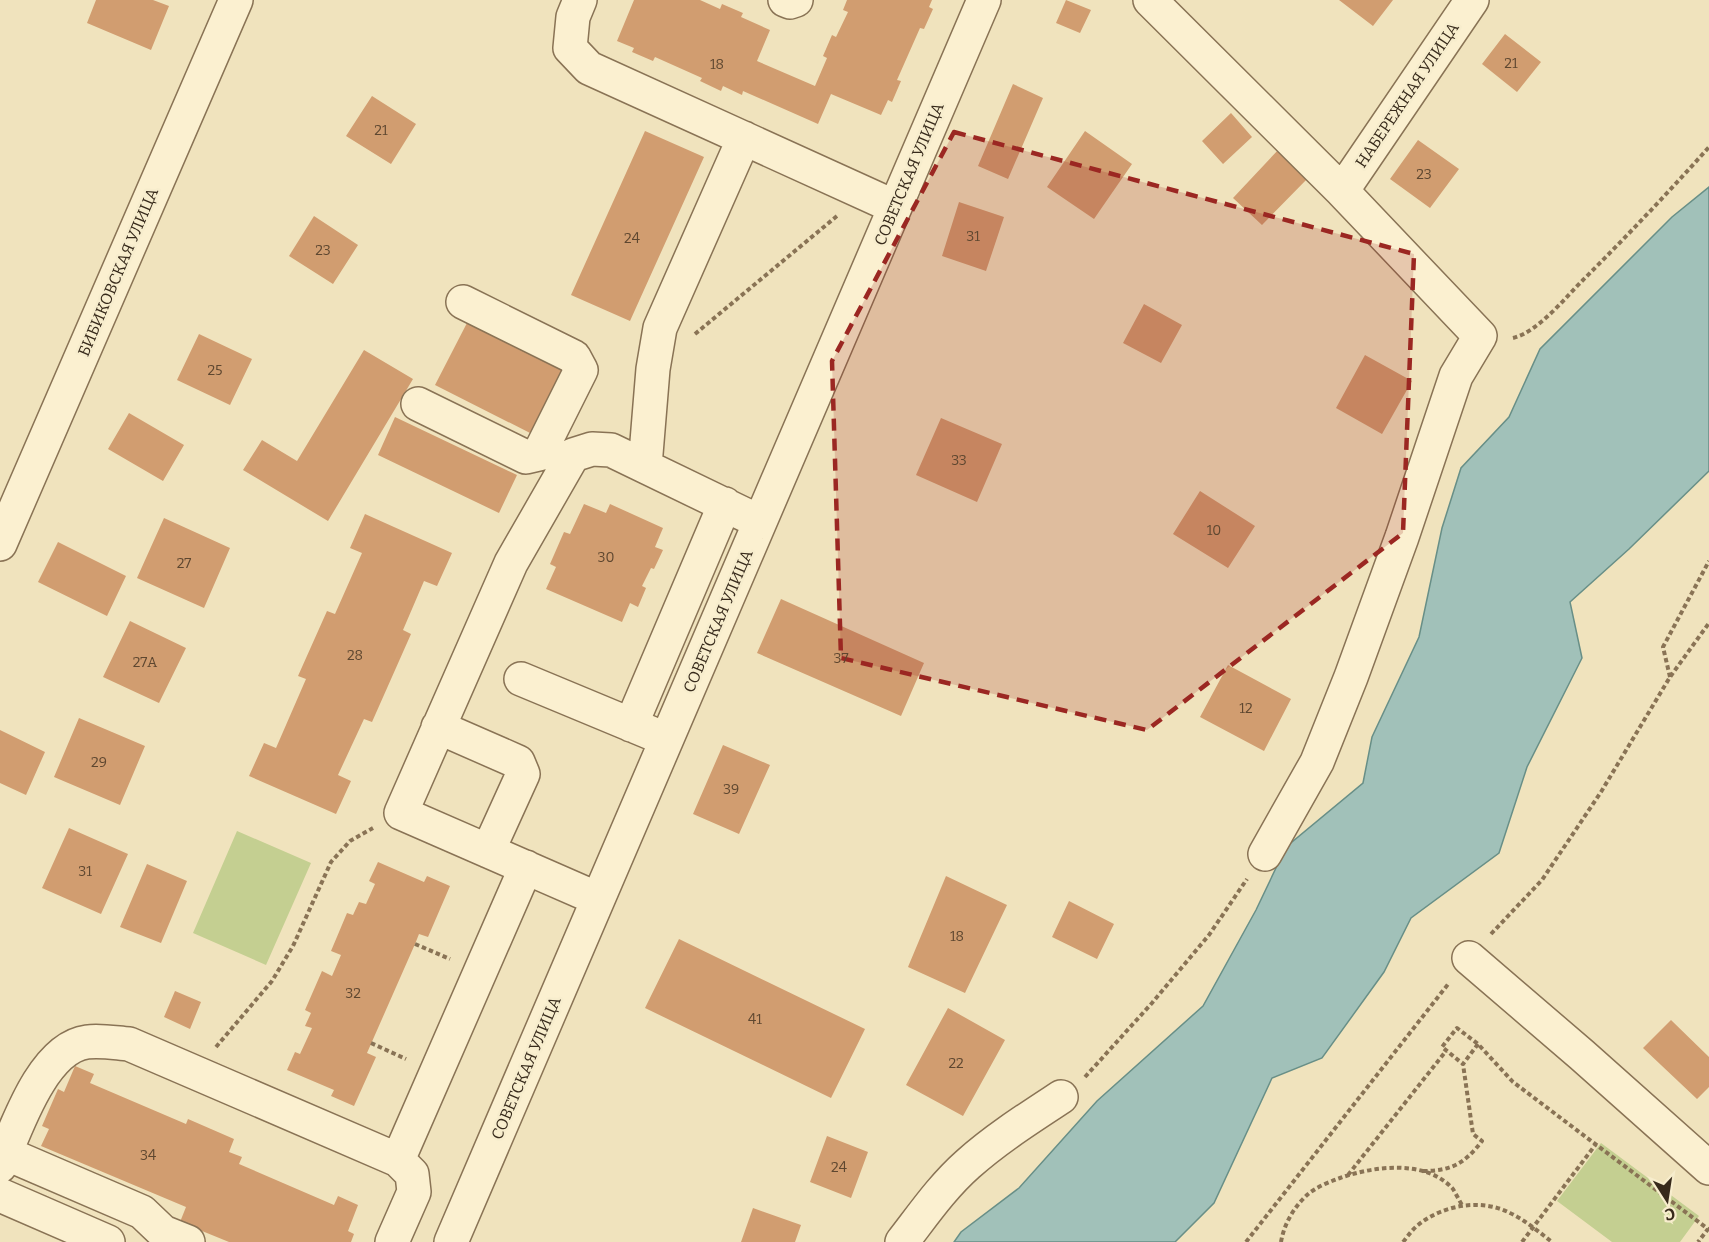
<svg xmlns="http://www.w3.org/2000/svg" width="1709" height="1242" font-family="Bitter,serif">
<rect width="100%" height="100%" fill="#f0e3bd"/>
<path fill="#c4cf91" d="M237,831L311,863L266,965L193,933Z
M1601,1143L1699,1216L1680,1242H1612L1557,1201Z"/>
<path fill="#a1c1b9" stroke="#688f87" stroke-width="1.5" d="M1709,187V471L1629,549L1570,602L1582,658L1527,767L1499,853L1411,918L1384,972L1322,1058L1272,1078L1214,1203L1175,1242H954L961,1232L1019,1188L1097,1101L1203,1006L1256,910L1286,847L1363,783L1372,737L1419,637L1442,528L1461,468L1509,417L1540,349L1672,217Z"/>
<path fill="#d19d70" d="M96,0H153L169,6L151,50L87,23Z
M634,0H700L720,9L722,4L743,13L741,17L770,30L757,61L815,86L827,58L823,56L832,35L836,37L848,12L843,10L847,0H932L929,7L933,9L924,29L920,28L897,80L901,81L892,102L888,100L881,115L831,94L818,124L743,91L742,95L723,86L721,91L700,81L702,78L655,57L653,61L632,52L634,48L617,41Z
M1066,0L1091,10L1080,33L1056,23Z
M1339,0H1393L1373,26Z
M1505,34L1541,62L1517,92L1482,64Z
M1013,84L1043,98L1008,179L978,166Z
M372,96L416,124L391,164L346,136Z
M1231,113L1252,137L1223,164L1202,141Z
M645,131L704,157L630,321L571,295Z
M1085,131L1132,164L1094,219L1047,187Z
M1418,140L1459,169L1430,208L1390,179Z
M1279,149L1309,177L1262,225L1233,198Z
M959,202L1004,217L986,271L942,256Z
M314,216L358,245L333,284L289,256Z
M1144,304L1182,325L1161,363L1123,343Z
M468,321L567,370L534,435L435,385Z
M199,334L252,359L230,405L177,380Z
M364,350L413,379L328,521L243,470L262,440L297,461Z
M1365,355L1412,381L1382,434L1336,408Z
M129,413L184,445L163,481L108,449Z
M395,417L517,475L499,513L378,455Z
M941,418L1002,444L977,502L916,475Z
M1200,491L1255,526L1228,568L1173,534Z
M584,504L606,513L610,504L663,528L655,547L663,550L654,569L651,568L642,586L646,588L638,607L630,603L622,622L546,589L556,567L550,564L564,532L570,534Z
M365,514L452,553L437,586L424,581L403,630L411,634L372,722L364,719L338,775L351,781L336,814L249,776L264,743L276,748L306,679L298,676L327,611L335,614L362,553L350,548Z
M164,518L230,548L204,608L137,578Z
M58,542L126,576L107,616L38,582Z
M781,599L924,663L901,716L757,653Z
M130,621L186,648L159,703L103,677Z
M1228,665L1291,699L1264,751L1200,717Z
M79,718L145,746L120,805L54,777Z
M0,730L45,752L26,795L0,783Z
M723,745L770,765L739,834L693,814Z
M69,828L128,854L101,914L42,888Z
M378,862L424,882L427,876L450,886L428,937L419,934L415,944L367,1053L376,1057L354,1106L331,1096L334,1090L287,1070L295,1052L300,1054L312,1028L305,1026L311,1013L305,1010L322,971L332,976L341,955L331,951L347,913L353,915L359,902L366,904L375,884L369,881Z
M147,864L187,881L161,943L120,927Z
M946,876L1007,905L965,993L908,967Z
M1069,901L1114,924L1097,959L1052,937Z
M679,939L865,1029L831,1098L645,1008Z
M175,991L201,1002L190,1029L164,1017Z
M948,1008L1005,1040L963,1116L906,1085Z
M1671,1020L1709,1057V1087L1697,1099L1643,1048Z
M75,1066L94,1074L90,1083L186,1124L188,1119L234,1139L229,1152L242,1157L239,1164L334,1205L338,1196L358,1205L348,1231L354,1234L351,1242H229L180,1222L186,1207L41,1146L49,1129L42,1126L58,1089L64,1092Z
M827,1136L868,1152L851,1198L810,1182Z
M753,1208L801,1225L795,1242H741Z"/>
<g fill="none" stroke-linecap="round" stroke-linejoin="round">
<g stroke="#897355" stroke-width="36">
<path id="minor" d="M580,0L573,17L570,48L589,68L895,207
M785,0L790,2L796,0
M1150,0L1342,191L1480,336L1456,376L1402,537L1351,677L1317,762L1265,854
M1342,191L1472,0
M418,404L526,457L539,454L581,370L574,357L463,302
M645,466L653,369L660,328L744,138
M0,544L236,0
M521,679L651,733
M631,725L725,504
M438,727L518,762L523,774L488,851
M598,899L401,813L511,563L573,455L592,449L611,450L760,522
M1469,958L1582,1055L1709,1168
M5,1153L142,1212L163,1232L188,1242
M398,1160L526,867
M0,1166C16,1129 42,1048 87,1042C100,1040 116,1043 129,1044L398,1160L412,1174L414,1192L392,1242
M0,1195L108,1242
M451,1242L984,0
M902,1242C923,1215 942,1187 968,1164C996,1139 1029,1118 1061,1097"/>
</g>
<path stroke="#897355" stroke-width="4" stroke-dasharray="4.5 3" stroke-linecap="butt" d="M695,334L837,216
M1513,338C1538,332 1565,298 1583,280C1626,237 1668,193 1709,147
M1670,677L1663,647L1709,561
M1491,934L1542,880L1601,792L1670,677L1709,623
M415,944L450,959
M371,1043L406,1059
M1478,1044L1463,1064L1442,1047L1457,1028L1478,1044L1513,1082L1708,1229L1698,1242
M216,1047L272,981L293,946L331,862L350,841L373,828
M1085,1077L1152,1003L1209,935L1247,879
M1423,1171C1452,1171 1465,1163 1482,1141L1473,1134L1463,1064
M1348,1175L1446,1051
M1246,1242L1449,983
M1281,1242C1284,1224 1294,1207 1307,1195C1316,1187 1329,1182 1340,1178C1374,1166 1426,1159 1453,1189C1456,1194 1459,1200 1462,1205
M1403,1242C1408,1236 1412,1230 1418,1225C1443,1205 1481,1198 1510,1213C1525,1220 1539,1232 1552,1242
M1522,1242L1596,1144"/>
<use href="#minor" stroke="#fbf0d0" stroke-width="33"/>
</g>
<path fill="#9b2722" fill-opacity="0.2" stroke="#9b2722" stroke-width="4.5" stroke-dasharray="12 8" stroke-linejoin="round" d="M954,132L1414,254L1403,533L1147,730L841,658L832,361Z"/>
<g text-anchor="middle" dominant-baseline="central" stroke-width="5" stroke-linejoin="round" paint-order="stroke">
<g font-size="14" fill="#5e4730">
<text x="1511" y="63">21</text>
<text x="717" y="64">18</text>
<text x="381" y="130">21</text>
<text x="1424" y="174">23</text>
<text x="973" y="236">31</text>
<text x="632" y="238">24</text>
<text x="323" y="250">23</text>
<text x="215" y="370">25</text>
<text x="959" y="460">33</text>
<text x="1214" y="530">10</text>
<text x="606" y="557">30</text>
<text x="184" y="563">27</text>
<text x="355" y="655">28</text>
<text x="841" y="658">37</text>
<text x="145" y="662">27А</text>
<text x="1246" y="708">12</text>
<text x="99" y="762">29</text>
<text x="731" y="789">39</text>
<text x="85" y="871">31</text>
<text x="957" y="936">18</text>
<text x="353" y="993">32</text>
<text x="755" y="1019">41</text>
<text x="956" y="1063">22</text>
<text x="148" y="1155">34</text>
<text x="839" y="1167">24</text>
</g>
<g font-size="16" fill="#372a1b" stroke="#f7edcd">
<text transform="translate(1407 95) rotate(-56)">НАБЕРЕЖНАЯ УЛИЦА</text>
<text transform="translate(909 174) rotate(-67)">СОВЕТСКАЯ УЛИЦА</text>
<text transform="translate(118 272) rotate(-67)">БИБИКОВСКАЯ УЛИЦА</text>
<text transform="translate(718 621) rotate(-67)">СОВЕТСКАЯ УЛИЦА</text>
<text transform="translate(526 1068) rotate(-67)">СОВЕТСКАЯ УЛИЦА</text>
</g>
</g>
<g transform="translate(1667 1200) rotate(168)" stroke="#f7edcd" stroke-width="4.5" paint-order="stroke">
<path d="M0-4.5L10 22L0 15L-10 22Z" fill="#372a1b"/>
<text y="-9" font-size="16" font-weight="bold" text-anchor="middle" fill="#372a1b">С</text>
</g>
</svg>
